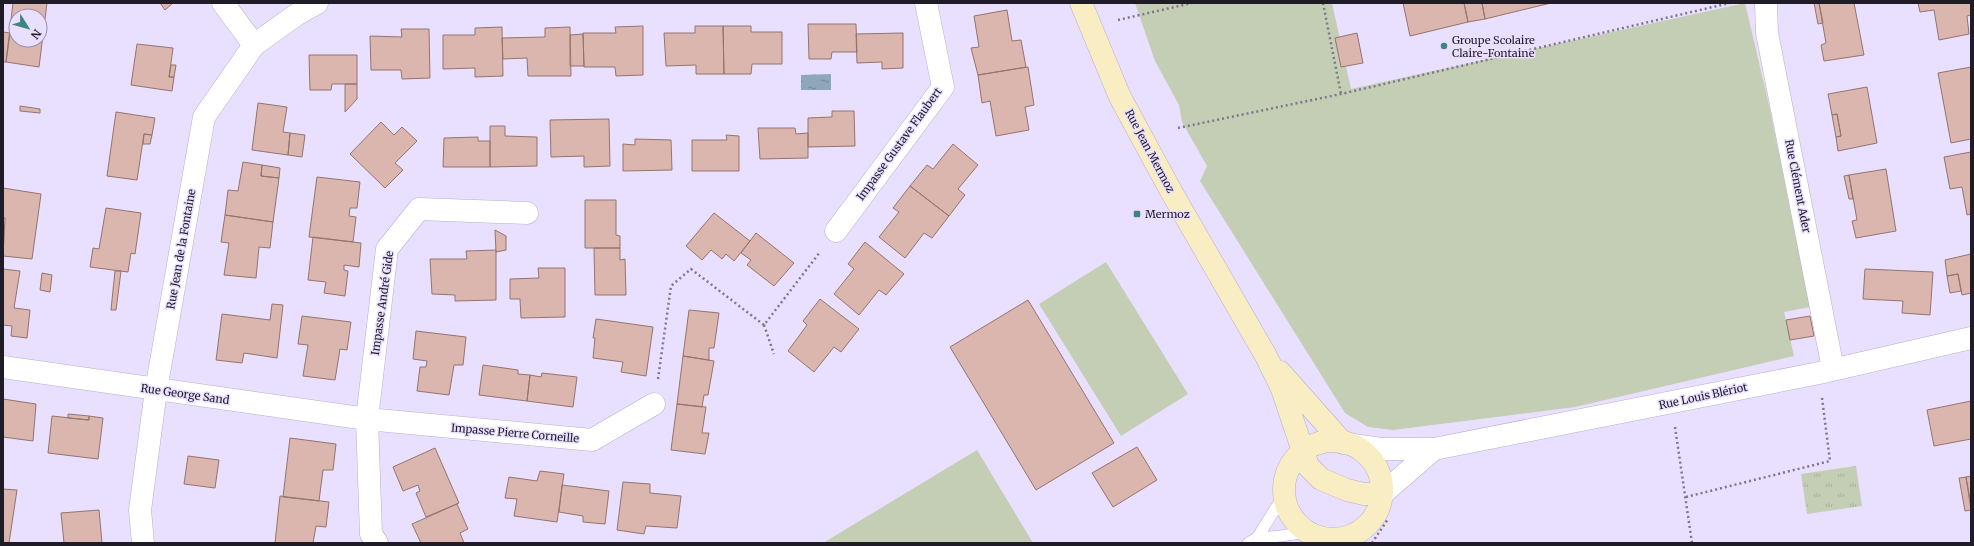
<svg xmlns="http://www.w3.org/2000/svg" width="1974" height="546" font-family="Merriweather,serif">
<defs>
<pattern id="park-tufts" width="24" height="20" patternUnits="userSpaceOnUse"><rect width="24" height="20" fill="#c4ceb4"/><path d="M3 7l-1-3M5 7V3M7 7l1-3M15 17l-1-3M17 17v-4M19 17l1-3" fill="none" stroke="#a8b09b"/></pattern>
<pattern id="water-ripples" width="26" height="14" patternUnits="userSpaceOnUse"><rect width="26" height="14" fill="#8ea7bb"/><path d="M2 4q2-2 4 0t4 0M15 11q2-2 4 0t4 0" fill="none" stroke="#748798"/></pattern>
</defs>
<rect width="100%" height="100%" fill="#e9dffe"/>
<path fill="url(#park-tufts)" d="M1856,466L1862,506L1807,514L1801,474Z"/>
<path fill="#c4ceb4" d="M1135,3H1332L1351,89L1745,3L1769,105L1810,307L1784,312L1794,356L1575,407L1393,430L1368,427L1345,413L1200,181L1207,166L1182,122L1179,105L1155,61Z
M1106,262L1188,394L1121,436L1039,304Z
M977,450L1033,543H823Z"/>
<path fill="url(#water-ripples)" d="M831,74V90H801V75Z"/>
<path fill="#dab6af" stroke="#95746e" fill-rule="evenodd" d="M13,3H47L39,67L6,62ZM16,16H40V40H16Z
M160,3H173L165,10Z
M1403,3H1464L1468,22L1410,36Z
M1464,3H1482L1485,19L1468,22Z
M1482,3H1551L1485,19Z
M1814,3H1819L1823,23L1818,24Z
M1819,3H1854L1864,55L1824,61L1821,45L1826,43Z
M1918,3H1971V15L1967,16L1969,34L1939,40L1934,10L1920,12Z
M1007,10L1012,41L1021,40L1026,67L978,75L971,48L979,47L974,16Z
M808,24H856L857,52H832L831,59H809Z
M643,26V75L616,76L615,67H584L583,33H616L615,27Z
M695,26H723L724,74H696V65L666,66L664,33H695Z
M723,26H751V32H782V64H752L751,74H724Z
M502,27L503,76L475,77V68L443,69V35H475V28Z
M570,27L571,76H528L527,58L503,59L502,38L545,37V28Z
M401,29H429L430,78L402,79L401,70H371L370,36L402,37Z
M3,32L10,33L6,62H3Z
M903,33V68L882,69V62L857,63L856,34Z
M1357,33L1363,63L1341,67L1335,38Z
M583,34L584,66H570V35Z
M137,44L173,48L169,77H174L172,91L131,85Z
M309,55H357V84H332L331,90H310Z
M171,65H176L174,77H169Z
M1028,67L1034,105L1025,107L1029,130L996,136L990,101L982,103L978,75Z
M1971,67V139L1951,143L1938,73Z
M345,84H357V99L345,112Z
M1867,87L1877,143L1838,151L1836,137L1841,136L1837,114L1832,115L1828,94Z
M258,103L287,107L283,132L290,133L288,155L252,150Z
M20,106L40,109V113L20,111Z
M832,111H854L855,146L808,147V118L832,117Z
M116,112L155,118L152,135L144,134L137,180L107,176Z
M1837,114L1841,136L1836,137L1832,115Z
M609,119L610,166L584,167V156L551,157L550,120Z
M381,122L394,135L402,127L417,141L395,163L403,170L385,188L350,154Z
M490,126H505V136L537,137V166L490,167Z
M758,128H795L796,134L808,133V158L760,159Z
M290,133L305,135L302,157L288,155Z
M144,134L152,135L150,144H143Z
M726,135L739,136V171H692V140H727Z
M478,137V141H490V167H443L444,138Z
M635,139L671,140L672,170L623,171V144L635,145Z
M953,144L978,165L958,189L965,195L949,216L910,186L927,165L933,169Z
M1971,152V214L1967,215L1962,187L1950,189L1944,157Z
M243,162L262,165L261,176L279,178L273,222L225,215L228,190L238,191Z
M262,165L280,168L279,178L261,176Z
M1886,169L1896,231L1856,238L1852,221L1857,220L1849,175Z
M1849,175L1853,199H1849L1844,176Z
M317,177L360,182L357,208H350L349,216L356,217L353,242L309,237Z
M910,186L949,216L932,238L924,233L905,258L879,237L899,212L893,208Z
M3,188L41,194L32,259L3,256L5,218L3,217Z
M585,200H616V235L620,236V248H585Z
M106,208L141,213L135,254L131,253L128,272L90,267L93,248L99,249Z
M714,213L750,241L734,261L726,254L722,259L711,250L702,260L686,246Z
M225,215L273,222L270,248L259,247L256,278L224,275L229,243L221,242Z
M495,230L506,236V250L496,252Z
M756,233L794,263L774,286L747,265L751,260L741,253Z
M313,237L361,243L359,267L344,265V270L348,271L345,296L324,293L326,282L308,280Z
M865,242L904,274L886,295L879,290L859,315L834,294L854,269L848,264Z
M594,248H620V260L625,259L626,295H595Z
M496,250V300L455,301V295L432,294L430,259H467L466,251Z
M1971,254V293L1962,295L1958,274L1947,276L1945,260Z
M538,268H565V317L521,318L520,299H510V279L539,278Z
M3,269L20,271L14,308L30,310L27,338L11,336L12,326L3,325Z
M1865,269L1933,272L1930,315L1902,313L1903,301L1863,299Z
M115,271H121L116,310H111Z
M42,273L52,275L50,292L40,290Z
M1958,274L1961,291L1950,293L1947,276Z
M820,299L859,329L841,352L834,347L814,372L788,351L807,325L803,321Z
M1028,300L1114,443L1036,490L950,347Z
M272,304L283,305L277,358L244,353L242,363L216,360L222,314L270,320Z
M689,310L719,313L714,348H709V360L683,356Z
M302,316L351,322L347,350L340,349L335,380L303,376L308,345L298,344Z
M1810,316L1814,336L1790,340L1786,320Z
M596,319L653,327L646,376L621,372L623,362L593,358L595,338H593Z
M416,331L466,337L463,365H454L449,395L417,391L420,367H426L427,361L413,359Z
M683,356L714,361L708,395H704L702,407L677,404Z
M483,365L518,370V374L530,375L527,401L479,395Z
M542,373L577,377L573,407L527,401L530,375L541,377Z
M3,399L36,404L33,441L3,437Z
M1971,401V439L1934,446L1927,410Z
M677,404L706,407L702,433H709L705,454L671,450Z
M68,414L89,416V420L68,418Z
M52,416L89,420V416L103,418L98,459L48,453Z
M290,438L336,444L333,470H323L319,501L283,497Z
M1137,447L1157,480L1113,507L1092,473Z
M435,448L459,503L426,517L416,493L420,491L418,485L403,491L393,467Z
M188,456L219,460L215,488L184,484Z
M540,471L564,474L557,522L514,516L517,499L505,498L509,477L537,481Z
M1971,476V505L1966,477Z
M1966,477L1971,510L1965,511L1959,478Z
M623,482L650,484V493L681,496L677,528L646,526L644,534L617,530Z
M562,485L609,491L605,524L583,522V516L559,512Z
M3,489L17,490L9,543H3Z
M280,496L329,502L326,527L316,526L313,543H275Z
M457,504L468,529L460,533L464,543H421L412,524Z
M99,510L102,543H64L61,513Z"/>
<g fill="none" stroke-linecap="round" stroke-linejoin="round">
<g stroke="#b8aecc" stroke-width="12">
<path id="lane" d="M1257,538L1281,536L1306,532
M1248,543L1257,538L1284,495"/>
</g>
<g stroke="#b8aecc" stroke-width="23">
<path id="street" d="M223,3L254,45
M1766,3L1767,33L1833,369
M836,231L943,87L926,3
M3,367L367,419L592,440L654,404
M1353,445L1381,449H1434L1819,373L1971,338
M1382,494L1434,449
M143,543L140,510L156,390L204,117L254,45L296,15L317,3
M377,543L371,534L367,419L387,249L419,209L527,213"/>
</g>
<g stroke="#b8aecc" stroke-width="23">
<path id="secondary" d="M1081,3L1120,97L1172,193L1266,356L1282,389L1308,466L1321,479L1347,490L1364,494H1382
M1280,372L1343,443
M1284 490a49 49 0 1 1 98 0a49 49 0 1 1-98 0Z"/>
</g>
<path stroke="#7e778b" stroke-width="2.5" stroke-dasharray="2 3" stroke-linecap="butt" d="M1323,3L1341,94
M1118,20L1192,3
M1178,128L1341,94L1730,3
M764,325L774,354
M658,379L671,286L691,269L764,325L820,252
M1675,427L1692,543
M1686,497L1830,461L1822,398
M1372,543L1388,519"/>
<use href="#lane" stroke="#fff" stroke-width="11"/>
<use href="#street" stroke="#fff" stroke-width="22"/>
<use href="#secondary" stroke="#f9edc4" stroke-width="22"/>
</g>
<g fill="#3e8581" stroke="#e9dffe" stroke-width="1.5">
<circle cx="1444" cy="46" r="4"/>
<rect x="1133" y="210" width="8" height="8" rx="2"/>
</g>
<g text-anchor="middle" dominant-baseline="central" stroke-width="3" stroke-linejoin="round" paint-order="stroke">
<g font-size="11" fill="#201c27" stroke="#e9dffe" text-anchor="start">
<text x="1452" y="40">Groupe Scolaire<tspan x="1452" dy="13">Claire-Fontaine</tspan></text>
<text x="1145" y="214">Mermoz</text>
</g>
<g font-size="11" fill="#201c27" stroke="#e9dffe">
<text transform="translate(899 144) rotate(-54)">Impasse Gustave Flaubert</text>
<text transform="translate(1150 151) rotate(62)">Rue Jean Mermoz</text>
<text transform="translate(1798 186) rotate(79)">Rue Clément Ader</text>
<text transform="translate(181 249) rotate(-80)">Rue Jean de la Fontaine</text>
<text transform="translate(382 303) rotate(-82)">Impasse André Gide</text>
<text transform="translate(185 394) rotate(8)">Rue George Sand</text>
<text transform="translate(1703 396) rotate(-12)">Rue Louis Blériot</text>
<text transform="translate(515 433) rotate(5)">Impasse Pierre Corneille</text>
</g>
</g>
<rect width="1974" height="546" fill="none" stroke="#201c27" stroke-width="8"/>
<g transform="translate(28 28) rotate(127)"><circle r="19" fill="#e9dffe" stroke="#9991a8"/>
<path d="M0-3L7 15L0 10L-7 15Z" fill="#3e8581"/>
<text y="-6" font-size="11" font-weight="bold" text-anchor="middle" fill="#201c27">N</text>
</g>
</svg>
